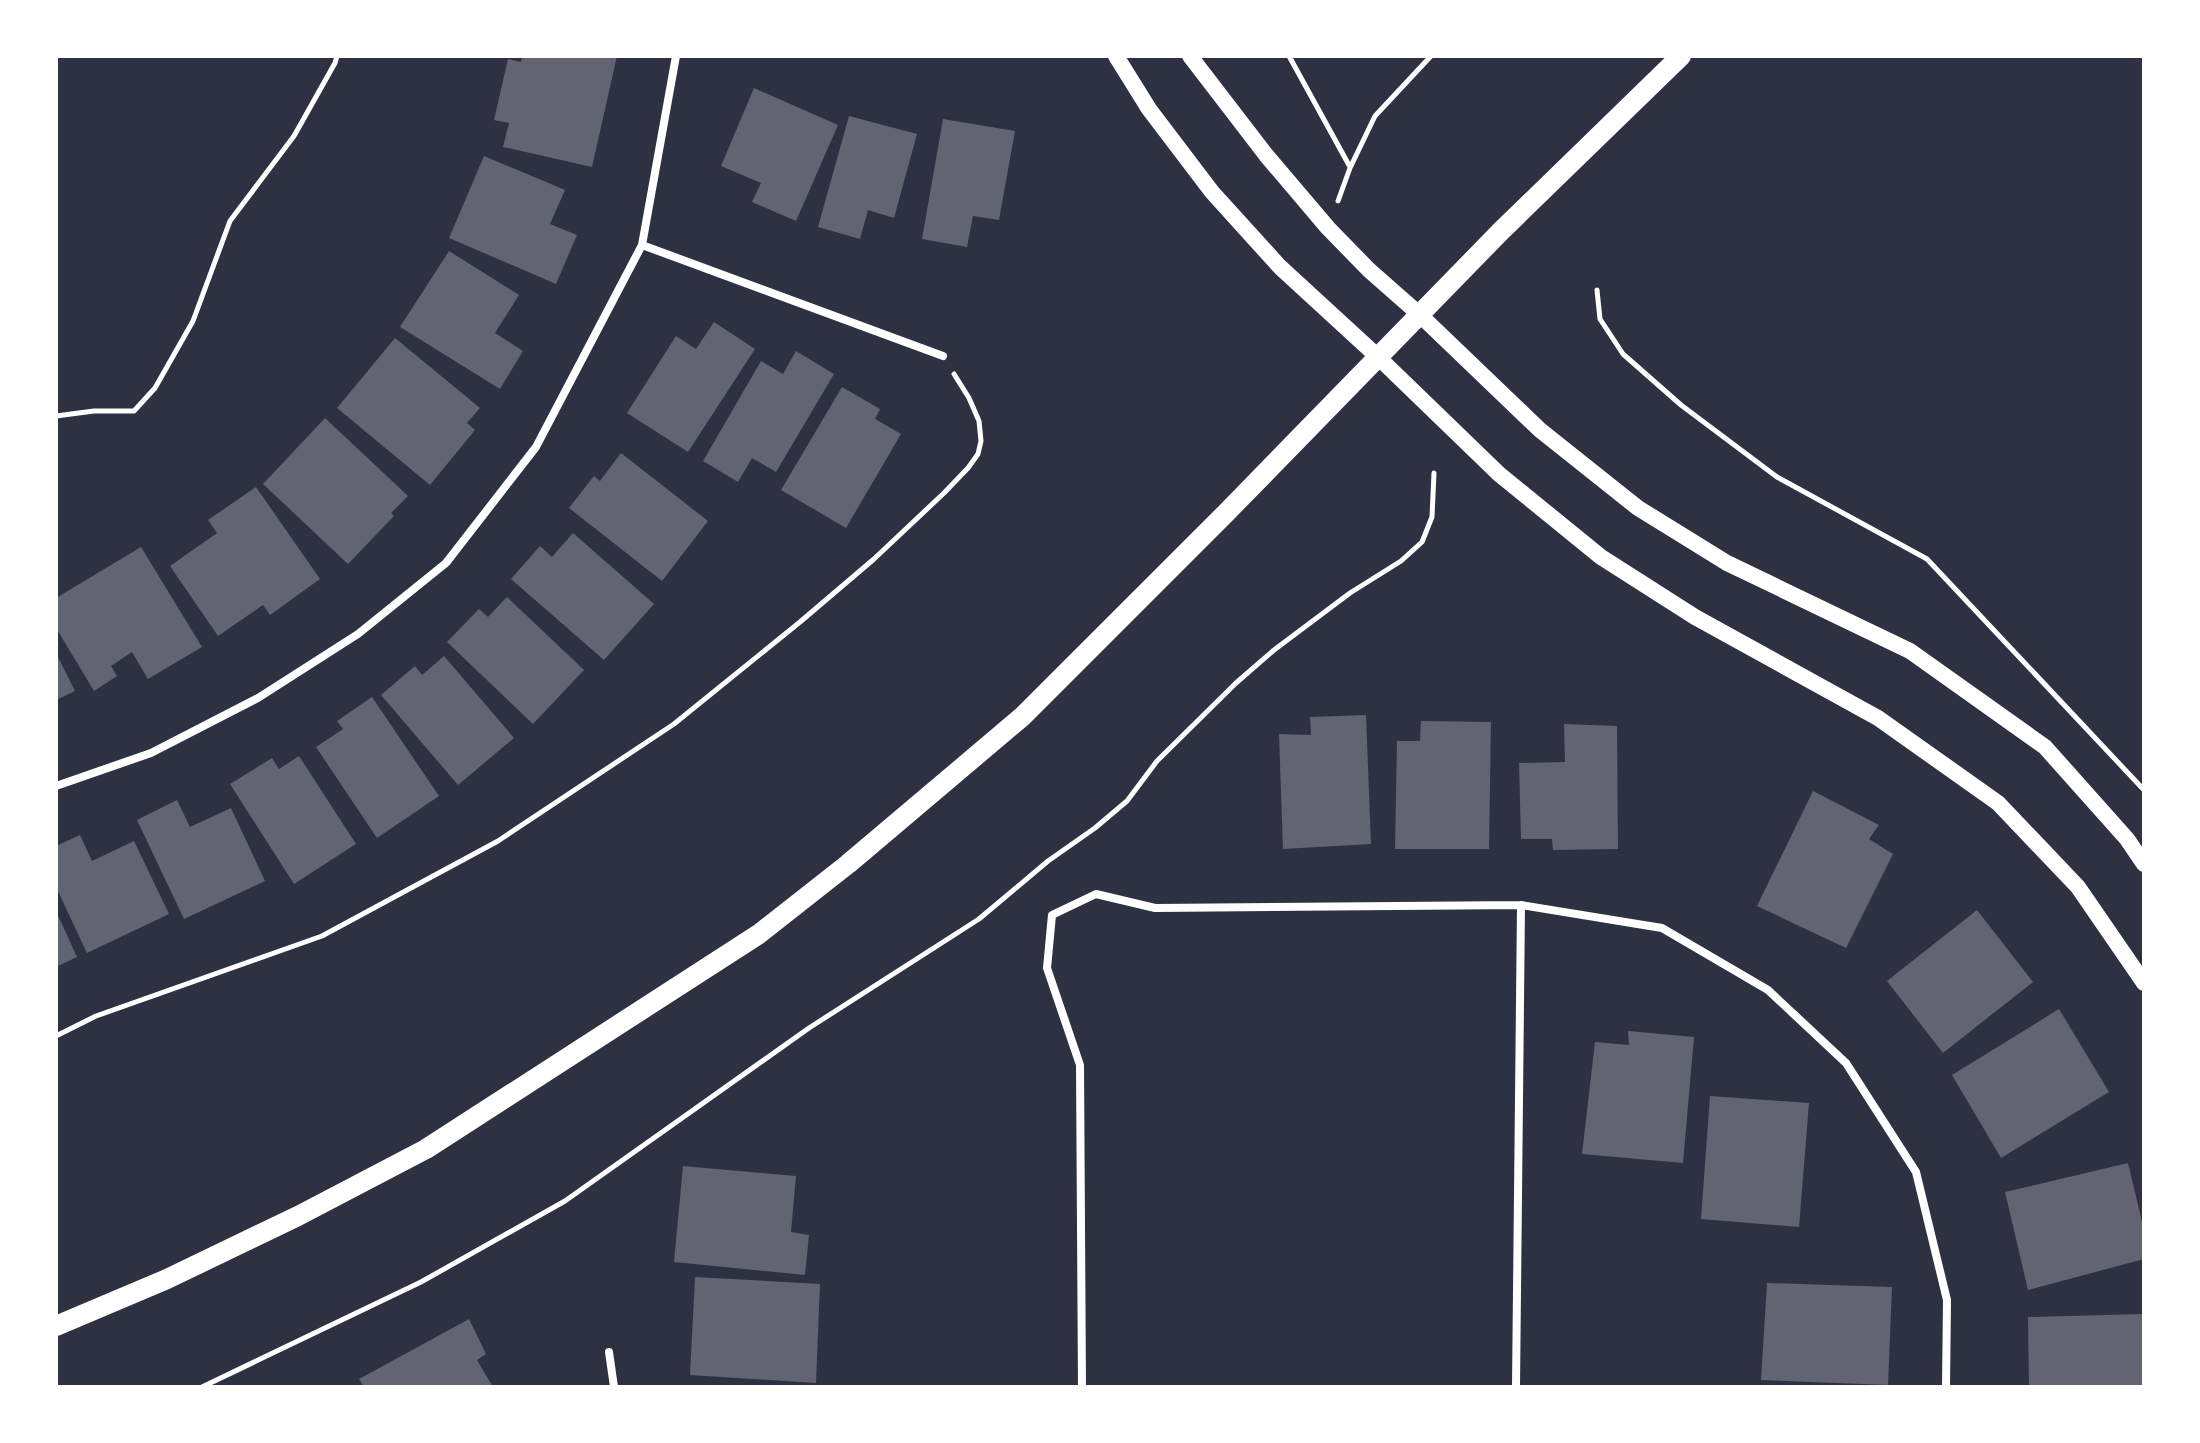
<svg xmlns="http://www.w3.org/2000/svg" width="2200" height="1443" font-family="Manrope,sans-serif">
<rect width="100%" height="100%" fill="#2d3142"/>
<path fill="#626471" d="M522,56H617L592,167L503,147L509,123L494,120L508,59L521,62Z
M754,88L838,125L796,221L752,202L761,183L721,166Z
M849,116L917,134L894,218L868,210L860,239L818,227Z
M943,119L1015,131L999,220L973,216L967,247L922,239Z
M484,156L565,190L550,224L577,235L556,284L449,238Z
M449,251L519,295L495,333L523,351L500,389L400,327Z
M714,322L755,349L688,452L627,413L676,336L696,349Z
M395,338L480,408L467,423L475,430L430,485L337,408Z
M796,351L834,374L776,472L752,458L738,482L703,461L761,361L783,374Z
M842,387L880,409L875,419L901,434L846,528L781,490Z
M325,418L408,496L391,513L394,516L348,564L263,484Z
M621,453L708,521L662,581L569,508L594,476L600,481Z
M256,487L320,579L270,615L263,605L218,636L170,566L217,533L208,520Z
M573,533L654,604L604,660L511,579L540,546L552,557Z
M141,547L202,647L148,679L132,652L111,666L117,676L94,691L56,628V598Z
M507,597L584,670L533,724L447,642L479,609L488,617Z
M56,653L75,691L56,700Z
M444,656L514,738L458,785L381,695L415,666L422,675Z
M372,697L439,796L377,838L316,747L343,729L337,721Z
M1366,715L1371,844L1283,849L1279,734L1311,735L1310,717Z
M1421,721L1491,722L1489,849H1395L1397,741H1420Z
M1564,724L1617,726L1618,849L1553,850L1552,839H1521L1519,763L1565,762Z
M299,756L356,844L294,884L230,784L272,758L279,769Z
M1813,791L1879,825L1869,839L1893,854L1846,948L1757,906Z
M177,800L190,827L231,808L265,881L184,919L137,820Z
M80,835L92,861L134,841L169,914L87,953L56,887V846Z
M1977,910L2033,982L1943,1053L1887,981Z
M56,911L77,957L56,967Z
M2059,1009L2109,1092L2001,1158L1952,1075Z
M1628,1031L1694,1037L1683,1163L1582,1154L1595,1042L1629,1045Z
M1710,1096L1809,1103L1799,1227L1701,1219Z
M2128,1163L2144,1230V1259L2028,1290L2005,1192Z
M683,1166L796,1176L791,1232L809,1235L805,1275L674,1262Z
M695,1277L820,1284L816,1383L690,1375Z
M1767,1283L1892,1287L1888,1385L1761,1380Z
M2144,1314V1387H2029L2028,1317Z
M469,1319L486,1354L477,1360L493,1387H364L359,1379Z"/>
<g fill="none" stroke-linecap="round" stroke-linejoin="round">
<path stroke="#fff" stroke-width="5" d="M1289,56L1350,167
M1338,201L1350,168L1375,116L1431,56
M1597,290L1600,319L1623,354L1681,405L1777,477L1927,559L2144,790
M56,416L94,411H134L155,388L193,321L230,221L294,136L335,63L337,56
M56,1036L96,1016L322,936L498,841L674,724L800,622L874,559L944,493L968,468L978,454L981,441L979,421L969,398L954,374
M202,1387L421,1282L565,1201L809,1028L979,919L1048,861L1095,828L1127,801L1157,761L1236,683L1274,650L1350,593L1401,561L1422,542L1432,517L1434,473"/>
<path stroke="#fff" stroke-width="8" d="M642,245L943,356
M56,786L151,753L258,698L358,634L446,563L536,447L642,245L676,56
M609,1352L614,1387
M1082,1387L1080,1065L1047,968L1052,915L1096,894L1155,908L1521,905L1662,928L1768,990L1846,1063L1916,1172L1947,1300L1946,1387
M1516,1387L1521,905"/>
<path stroke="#fff" stroke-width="16" d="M1116,56L1149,109L1212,192L1280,267L1378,357L1499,474L1601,557L1695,617L1878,718L1998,803L2078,887L2144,983
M1190,56L1266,155L1328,228L1369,270L1419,314L1540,430L1638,508L1727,563L1910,651L2045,747L2127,839L2144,864"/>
<path stroke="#fff" stroke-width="20" d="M56,1326L167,1279L298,1216L426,1149L759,934L848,864L1023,716L1225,514L1501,231L1681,56"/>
</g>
<rect width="2200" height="1443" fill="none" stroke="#ffffff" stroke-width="116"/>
</svg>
